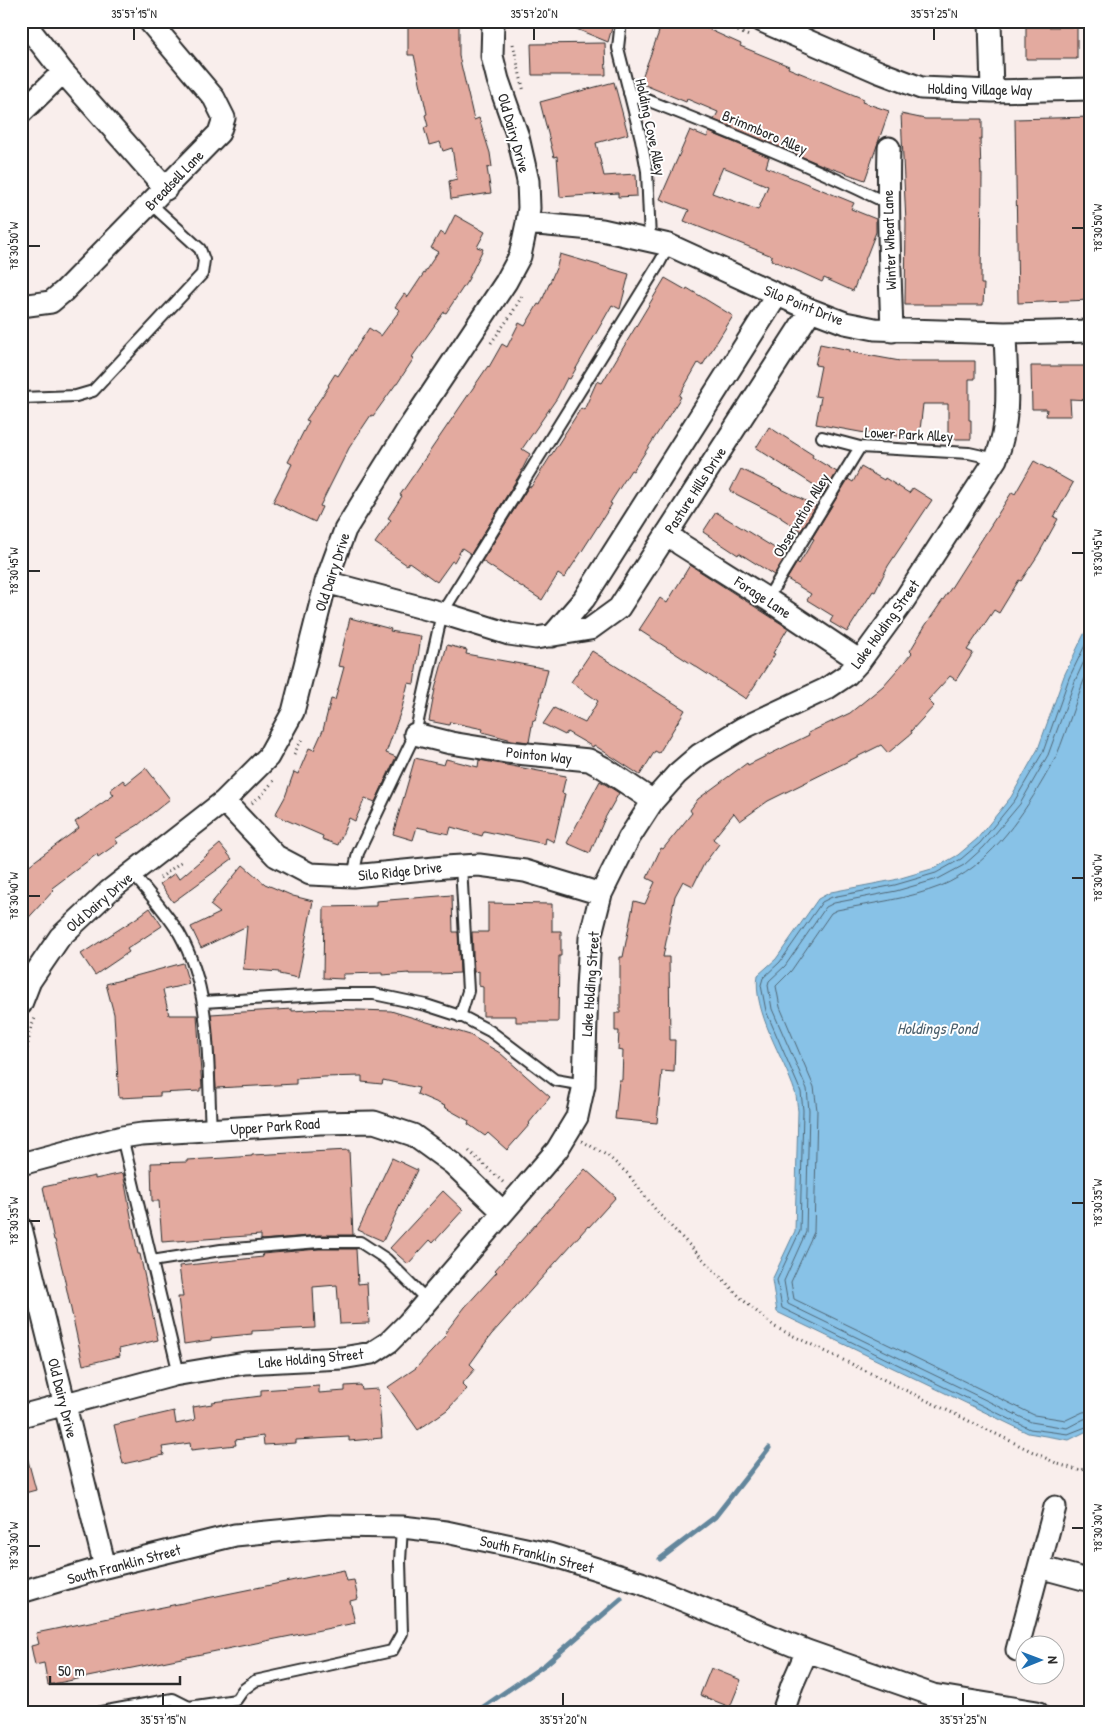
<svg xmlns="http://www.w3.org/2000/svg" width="1112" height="1733" font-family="'Patrick Hand',sans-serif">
<rect width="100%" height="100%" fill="#f9eeec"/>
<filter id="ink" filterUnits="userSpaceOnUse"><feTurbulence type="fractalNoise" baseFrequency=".02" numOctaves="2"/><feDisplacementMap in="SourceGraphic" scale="10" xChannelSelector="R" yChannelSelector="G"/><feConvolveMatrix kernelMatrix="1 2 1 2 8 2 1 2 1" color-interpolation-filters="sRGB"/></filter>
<g filter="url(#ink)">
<path fill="#88c2e7" stroke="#63869c" d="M1091,625V1429L1069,1440L1028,1433L777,1312L772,1280L795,1231L798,1111C797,1105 797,1098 795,1092C784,1058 752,1011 758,975L776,959L818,899L831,892L894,880L935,868L958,855L977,839L1011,797L1038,749L1064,676L1084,634Z"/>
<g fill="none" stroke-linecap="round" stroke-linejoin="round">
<path stroke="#506776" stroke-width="1" d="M1091,633L1069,678L1043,752L1015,800L980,843L961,859L936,873L895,885L832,897L822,902L780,962L763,978L761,985L766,1011L801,1092L803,1110L800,1231L777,1280L782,1308L1030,1429L1068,1434L1091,1425
M1091,646L1075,681L1048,755L1020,804L984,847L964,865L938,879L896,891L834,903L826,907L785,966L769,981L768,985L772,1009L807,1089L809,1110L806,1232L784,1281L788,1304L1031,1422L1067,1428L1084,1419L1091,1418
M1091,664C1077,694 1069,726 1056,757C1052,765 1047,772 1043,780C1019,821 987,867 941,886C908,899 872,903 837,910L831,913L791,971L776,986L780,1007L814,1087L817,1110L814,1232L791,1282L794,1299L1034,1415L1066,1420L1083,1412L1091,1411"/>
<path stroke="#63869c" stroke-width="5" d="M660,1559L715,1517L769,1448
M476,1712L546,1664L621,1599"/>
</g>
<path fill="#e3aa9f" stroke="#2b2b2b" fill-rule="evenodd" d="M557,21H614L608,42Z
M634,21H690L741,44L740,46L789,66L788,68L864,99L862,102L889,111L865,180L822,165L714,120L718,112L687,99L686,102L640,83L659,32Z
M408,23H459V56L471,107L474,120L479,118L490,153L492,167L487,168L491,193L451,199L449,181L457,179L452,148L443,151L440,142L429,145L424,128L428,126L425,115L427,114L414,55H408Z
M1026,27H1077V59H1026Z
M605,43L606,75H532L531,44Z
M614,82L628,134L596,143L604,176L636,174L637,196L618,197V193L560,197L557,156L554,157L540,102Z
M901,114L925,119H982V139H980L981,174H982L981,284H984L983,305H905L906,223Z
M1091,117V300L1018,303L1015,119Z
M690,130L707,137L709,132L769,157L766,167L854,203L851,209L876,219V232L853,291L824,278L822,282L800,272L771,260L772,256L684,221L689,210L660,199ZM723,167L768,186L758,210L712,193Z
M455,215L485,232L477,247L483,249L468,280L446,313L444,312L412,357L414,358L397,384H396L373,416L371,415L349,448L320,506L322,507L315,522L273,502L292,464L288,462L309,421L306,420L329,386L328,385L335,374L338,376L369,328L381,336L400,310L395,307L404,294L408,297L438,252L431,248L440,232L445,235Z
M560,254L629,274L620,309L612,305L570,379L567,378L557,398L522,449L530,454L520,474L471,554L462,548L454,562L452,561L437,582L409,562L407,565L375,543L391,520L388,518L402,496L400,495L473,388L488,366L489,367L502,344L507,347L519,323L525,326L538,304L540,305L557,266Z
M665,278L686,290L687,288L733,316L702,366L698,363L679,396L681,397L633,471L631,470L610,503L612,504L582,551L564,578L558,574L542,600L482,561L529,486L531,487L581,408L584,410L597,381L602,383Z
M820,344L850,350V352L900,361H975V379H969V420H971V439H948V404H923L919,439L876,433V435L816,424L821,397L815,396L821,366L815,365Z
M1031,366H1091V400L1070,399L1071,416H1046L1047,409H1032Z
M769,427L813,455L812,457L837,472L825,492L756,448Z
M1034,461L1073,483L1054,517L1058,519L1038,555L1021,581L1019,580L999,613L994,610L967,650L973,653L956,680L950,676L928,700L934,706L911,731L912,733L888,753L881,745L768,801L740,821L734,813L713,839L719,844L704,864L693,886L683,881L675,896L663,957H669L670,1040H675L674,1072L662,1071L657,1123L615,1119L619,1080H622L623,1051L618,1050L619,1031H615V1013H620V957H623L634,901L645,904L655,882L647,878L661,848L663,849L692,813L690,810L698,799L747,763L748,765L809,735L808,733L850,713L883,686L912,653L910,651L925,626L949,591L1012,492L1015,494Z
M861,467L884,480L885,478L909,493L913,488L932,500L888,566L875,592L873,591L847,632L830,622L833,616L807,600L811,594L787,579L797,562L799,564L814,539L812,538L848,479L853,482Z
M741,469L816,506L801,531L781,518V517L730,491Z
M716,512L786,555L774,575L739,553L738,555L703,532Z
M690,565L788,628L773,653L775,654L746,699L639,630L660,598L667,603Z
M350,618L391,629L390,631L421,636L414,684L408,683L402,708L386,753L396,757L375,802L365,798L355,821L349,818L338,845L322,839L323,836L275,815L285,797L294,772L298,774L309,748L314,750L323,730L331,699L335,700L344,667L338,666Z
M447,645L467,650L466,654L548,669L535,721L533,720L529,742L512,740L482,732L483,729L450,722L449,725L429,721L435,689Z
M592,651L685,710L659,753L655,751L640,775L594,745L593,747L567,732L565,735L543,724L554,708L585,723L598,701L571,682Z
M415,758L444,765L446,759L478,767L479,760L566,776L562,793L565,794L554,842L546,838L545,844L484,831L482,836L451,827L449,834L417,827L413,840L393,834Z
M146,768L170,799L138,825L115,839L118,843L98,857L97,854L52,888L54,890L21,926V859L28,866L79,828L75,822L114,795L110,790L123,780L126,784Z
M600,781L619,793L605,818L590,853L567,843Z
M220,844L232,859L173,902L160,884L175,873L179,879Z
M243,865L265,884L293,896L313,901L298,978L279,974V972L243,969L247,926L201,948L191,927L220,913L210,905Z
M452,895L453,932H458L460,973L437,974H409V973L382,975V973L343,974V979L323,978L324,907L376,906V901Z
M488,903L552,904V931H561V956H559L558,1022H516V1016H483V987L479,986V971L474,972L472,932H488Z
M150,908L162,926L127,949L129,952L95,975L81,954L135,919Z
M183,963L189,984L163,990L169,1015H197L202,1088H200V1091L160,1093V1096L119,1098L114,1014L106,984Z
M292,1009V1011L324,1009L391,1011L470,1035L500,1053L550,1097L529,1123L530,1124L507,1150L488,1133L485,1136L468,1124L469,1121L444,1107L445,1106L417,1094L419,1088L383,1080L382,1084L362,1082V1076L324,1077L296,1079V1084L216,1088L211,1014Z
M349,1150L353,1235H319L261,1240V1235L162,1242L159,1201H152L151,1163L187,1162V1160L225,1158L252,1156V1155Z
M392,1158L417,1170L383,1241L358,1230Z
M585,1169L616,1197L589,1227L588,1226L491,1335L470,1364L475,1369L462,1384L467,1389L447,1410L418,1430L388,1387L416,1368L447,1335L445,1333L465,1307L497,1272L495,1270Z
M123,1173L138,1254H140L158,1340L119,1349L120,1356L83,1365L63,1272L55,1240H54L43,1187L95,1176V1179Z
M443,1191L463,1210L433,1243L430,1240L408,1264L390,1248Z
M319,1249H356L358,1284L367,1283L369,1323L340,1324L337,1285L313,1287L315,1328L252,1331V1334L211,1338V1340L184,1344L178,1297H183L179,1266L263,1257L262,1254Z
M361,1385L362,1390L378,1389L382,1438L349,1441V1437L296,1440V1443L264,1445L263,1436L235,1440L236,1445L191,1450L190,1443L162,1447L164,1455L123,1464L114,1425L174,1411L176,1424L195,1420L193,1407L212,1404V1402L261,1396V1390L319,1386V1393L345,1391V1386Z
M21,1453H26L36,1490L21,1494Z
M344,1570L347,1581L354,1580L358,1599L350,1601L355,1623L48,1685L44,1663L35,1665L31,1646L39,1644L36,1633Z
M711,1668L741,1680L730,1707L700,1695Z"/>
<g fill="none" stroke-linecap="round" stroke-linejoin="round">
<g stroke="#2b2b2b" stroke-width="14">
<path id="lane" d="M621,21L618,48L641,139L647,171L650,240
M629,93C716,127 803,162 887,203
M21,398L76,396L93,391L202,274L204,260L200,249L151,204
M822,437L860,447L969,453L996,459
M767,599L860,447
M132,873C148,892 166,912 179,933C213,993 207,1063 211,1130
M353,876L358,853L415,734L442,613L660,262L669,245
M203,1002L338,994H374L426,1005L463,1017L490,1031L555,1080L584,1085
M460,1017L468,991L461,866
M122,1137L179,1374
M152,1261L221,1250L319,1242H360L386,1259L428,1301
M101,1712L173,1699L189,1707L236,1700L243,1690L255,1681L392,1651L402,1633L400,1561L402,1527"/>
</g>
<g stroke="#2b2b2b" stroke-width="25">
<path id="street" d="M23,21L63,72L166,189
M762,21L879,72L921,88L992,91L1091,89
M990,21L992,91
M21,113L63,72
M889,148C887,209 890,270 892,331
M527,223L602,230L669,245L811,310L845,323L875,329L1005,333L1091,331
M21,306L51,302L64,291L219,133L224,118L214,98L149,21
M667,533L680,544L767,599L860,661
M326,582L442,613L509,634L536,638L590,629L619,608L811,310
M552,636L584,599L777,295
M415,734L451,743L506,752L589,760L604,768L653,801
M224,801L276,856L310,874L353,876L445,867L479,865L525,871L601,894
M21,1004L30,981L60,937L109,891L224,801L268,757L293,712L326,582L345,530L408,429L506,282L520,256L527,223L529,208L528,181L518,137L498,80L492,56L493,21
M21,1164L122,1137L142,1134L320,1123L374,1122L413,1135L453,1164L503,1212
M21,1228L105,1567
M21,1416L174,1375L245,1363L342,1358L372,1353L389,1342L408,1323L557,1150L577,1117L584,1085L587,988L590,938L601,894L629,838L653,801L677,774L699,755L743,728L826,689L847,675L860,661L903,602L996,459C1012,418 1006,376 1005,333
M1039,1567L1091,1581
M21,1592L105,1567L235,1535L330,1526L402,1527L446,1532L549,1554L641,1583L807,1651L933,1695L1037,1712
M1017,1650L1055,1507
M783,1712L792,1685L807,1651"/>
</g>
<path stroke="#2b2b2b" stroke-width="3" stroke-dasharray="1 4" stroke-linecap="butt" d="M715,21L751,37
M513,44L524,92
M491,343L511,315L522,296
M294,754L303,737
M252,803L262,795L275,779
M160,878L181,862
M21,1078L31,1028L35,1018
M21,1128L22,1146
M582,1141L608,1156L628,1174L659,1214L743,1300L775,1327L1058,1464L1081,1471L1091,1465
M469,1151L505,1184"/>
<use href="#lane" stroke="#fff" stroke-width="10"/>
<use href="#street" stroke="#fff" stroke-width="21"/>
</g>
</g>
<path fill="none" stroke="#2b2b2b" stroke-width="2" d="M134,28V40M534,28V40M934,28V40M1072,228H1084M28,246H40M1072,553H1084M28,571H40M1072,878H1084M28,896H40M1072,1203H1084M28,1221H40M1072,1528H1084M28,1546H40M163,1693V1706M563,1693V1706M963,1693V1706"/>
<g text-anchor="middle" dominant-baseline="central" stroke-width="4" stroke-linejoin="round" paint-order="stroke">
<g font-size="15" fill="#2b2b2b" stroke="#fff">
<text transform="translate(980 89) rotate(1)">Holding Village Way</text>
<text transform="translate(651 127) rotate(78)">Holding Cove Alley</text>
<text transform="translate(765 132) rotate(23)">Brimmboro Alley</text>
<text transform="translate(514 133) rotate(74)">Old Dairy Drive</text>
<text transform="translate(174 180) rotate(-46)">Breadsell Lane</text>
<text transform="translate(889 240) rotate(-92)">Winter Wheat Lane</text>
<text transform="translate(804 305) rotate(22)">Silo Point Drive</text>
<text transform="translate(909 434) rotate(3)">Lower Park Alley</text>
<text transform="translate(695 490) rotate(-57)">Pasture Hills Drive</text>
<text transform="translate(801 515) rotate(-59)">Observation Alley</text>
<text transform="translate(332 572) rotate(-72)">Old Dairy Drive</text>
<text transform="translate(763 597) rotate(33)">Forage Lane</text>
<text transform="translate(885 624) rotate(-54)">Lake Holding Street</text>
<text transform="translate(539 755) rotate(6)">Pointon Way</text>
<text transform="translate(400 871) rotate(-6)">Silo Ridge Drive</text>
<text transform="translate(99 902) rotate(-41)">Old Dairy Drive</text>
<text transform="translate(590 984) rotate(-86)">Lake Holding Street</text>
<text transform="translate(275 1126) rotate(-4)">Upper Park Road</text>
<text transform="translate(311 1358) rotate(-5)">Lake Holding Street</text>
<text transform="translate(63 1398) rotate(76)">Old Dairy Drive</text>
<text transform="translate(537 1554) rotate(14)">South Franklin Street</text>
<text transform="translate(124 1564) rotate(-15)">South Franklin Street</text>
</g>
<g font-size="16" font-style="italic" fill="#4c606d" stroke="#fff">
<text x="937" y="1028">Holdings Pond</text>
</g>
</g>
<rect width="1112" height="1733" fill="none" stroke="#fff" stroke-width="55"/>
<g transform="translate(1040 1660) rotate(89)"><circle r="24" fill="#ffffff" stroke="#aaaaaa"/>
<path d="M0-4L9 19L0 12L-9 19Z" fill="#1f6fb2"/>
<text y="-8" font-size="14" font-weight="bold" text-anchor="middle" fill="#2b2b2b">N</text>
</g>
<path d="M50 1676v8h130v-8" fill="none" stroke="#2b2b2b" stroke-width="2.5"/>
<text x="58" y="1676" font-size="15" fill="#2b2b2b" stroke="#ffffff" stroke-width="4" paint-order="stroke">50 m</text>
<rect x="28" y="28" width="1056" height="1678" fill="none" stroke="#2b2b2b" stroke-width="2"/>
<g font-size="12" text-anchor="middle" fill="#2b2b2b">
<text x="134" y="18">35°57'15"N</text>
<text x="534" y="18">35°57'20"N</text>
<text x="934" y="18">35°57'25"N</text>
<text transform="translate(1098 228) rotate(-90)" y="4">78°30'50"W</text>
<text transform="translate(14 246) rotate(-90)" y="4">78°30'50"W</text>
<text transform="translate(1098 553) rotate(-90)" y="4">78°30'45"W</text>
<text transform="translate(14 571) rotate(-90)" y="4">78°30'45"W</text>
<text transform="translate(1098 878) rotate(-90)" y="4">78°30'40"W</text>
<text transform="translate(14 896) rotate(-90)" y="4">78°30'40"W</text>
<text transform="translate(1098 1203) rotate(-90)" y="4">78°30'35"W</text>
<text transform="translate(14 1221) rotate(-90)" y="4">78°30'35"W</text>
<text transform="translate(1098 1528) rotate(-90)" y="4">78°30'30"W</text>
<text transform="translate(14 1546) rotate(-90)" y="4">78°30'30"W</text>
<text x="163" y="1724">35°57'15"N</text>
<text x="563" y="1724">35°57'20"N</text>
<text x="963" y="1724">35°57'25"N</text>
</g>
</svg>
